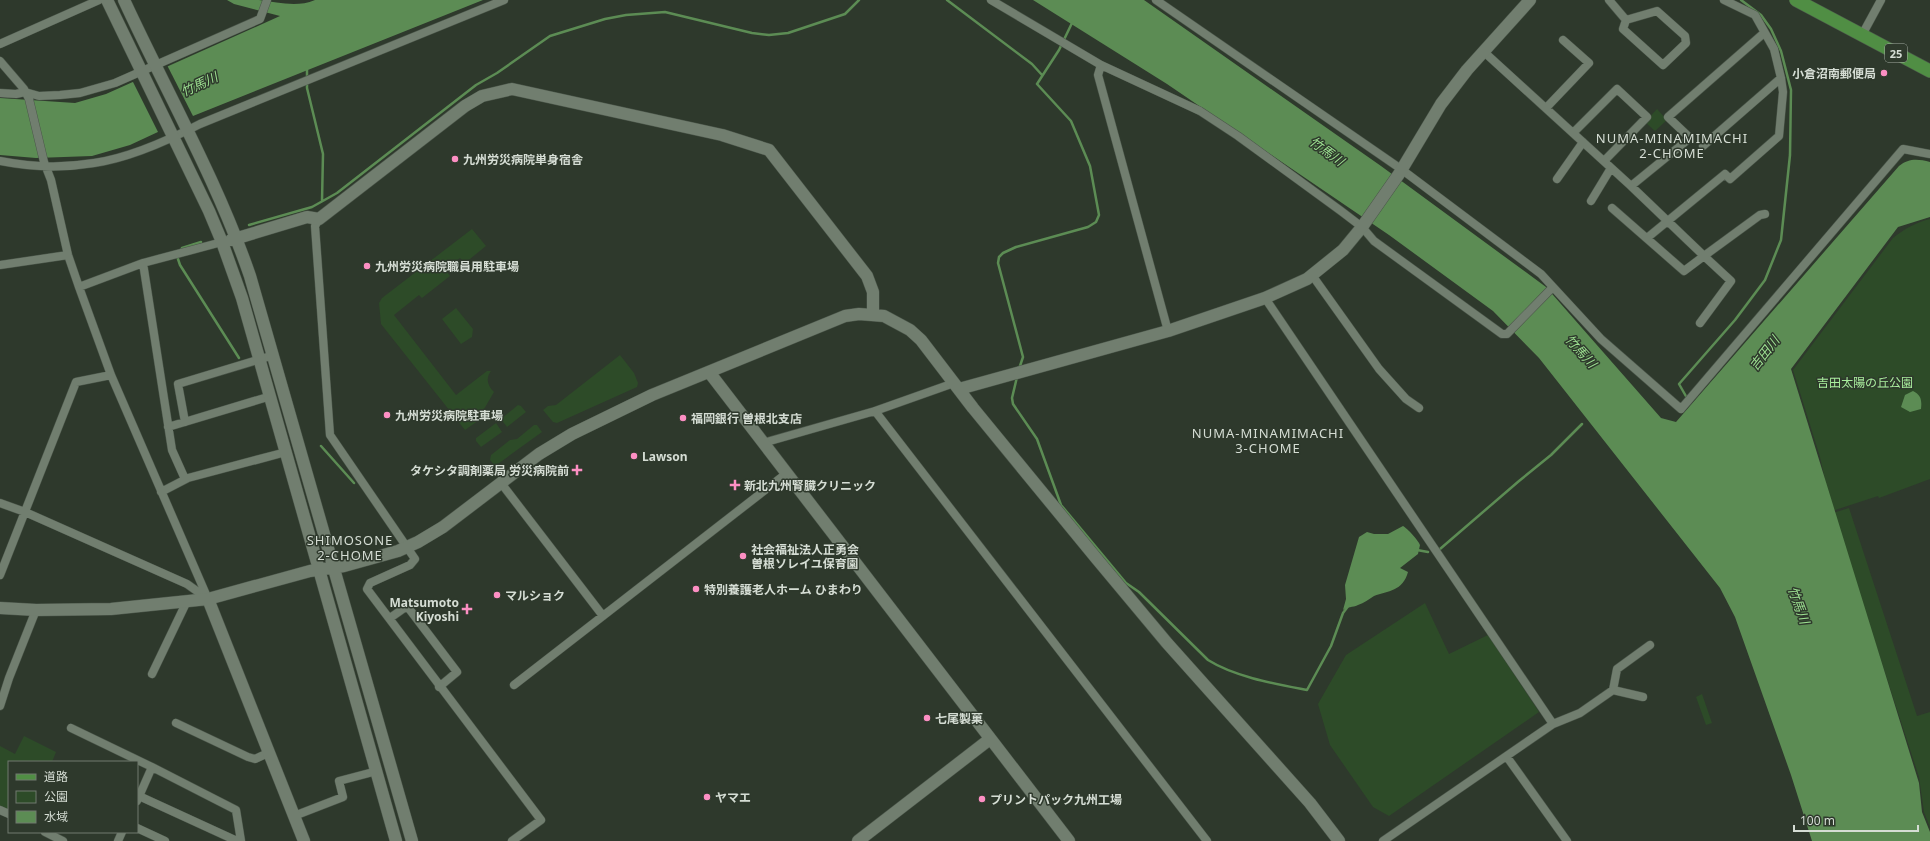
<svg xmlns="http://www.w3.org/2000/svg" width="1930" height="841" font-family="'Noto Sans','Noto Sans JP',sans-serif">
<rect width="100%" height="100%" fill="#2e392c"/>
<path fill="#2d4b28" d="M1657,109L1667,120L1655,131L1645,122Z
M1930,219V479L1879,498L1878,496L1832,511L1820,457L1793,370L1893,238C1904,229 1917,222 1930,219Z
M472,229L486,246L465,263L460,258L445,269L450,276L422,298L419,295L394,315L456,395L487,371H491C485,379 488,386 494,392L480,416L482,418L465,430L381,324L379,303L382,298Z
M456,308L473,329L472,337L461,344L442,319Z
M620,355L634,373L638,383L637,387L557,423L553,422L543,410L548,406L556,405Z
M518,405L521,406L526,412L507,427L501,419Z
M496,423L502,432L481,447L476,441V438Z
M534,425H537L542,432L495,466L490,460L491,455L510,440L517,439Z
M1849,508L1917,716L1930,712V827L1924,812L1919,777L1833,513Z
M1425,603L1449,654L1488,635L1539,712L1389,816L1373,807L1330,745L1318,704L1346,655Z
M1702,694L1712,723L1706,725L1696,697Z
M24,736L56,752L52,762H9V812L0,807V746L15,754Z"/>
<path fill="#5c8c54" d="M227,0C237,0 248,0 259,0C278,2 296,8 315,0H483L188,118L130,145L92,156L36,158L0,155V98L75,103L106,94L280,16L234,4Z
M1033,0H1144L1381,166L1546,287L1661,418L1676,422L1899,166C1909,158 1918,159 1930,162V217L1898,227L1791,369L1919,783L1922,812L1930,832V841H1812L1791,775L1735,617L1720,588L1539,358L1493,311L1389,235L1167,84Z
M1913,391C1921,395 1922,400 1921,409L1910,412L1901,407L1905,395Z
M1403,526C1407,528 1419,541 1420,545L1418,554L1400,568L1408,572C1403,591 1388,591 1374,596C1369,599 1364,603 1358,605C1352,608 1348,606 1343,610L1346,599L1345,585L1359,537L1367,532L1374,534H1388Z"/>
<path fill="#2e392c" d="M167,65L194,118L159,134L132,80Z"/>
<g fill="none" stroke-linecap="round" stroke-linejoin="round">
<path stroke="#5c8c54" stroke-width="2.5" d="M947,0L1032,64L1042,75
M307,68V88L323,154L322,201
M249,225L312,207L337,193L476,85L497,73L550,36L605,19L626,15L665,12L752,33L769,35L788,33L845,14L859,0
M180,252L182,248L201,242
M177,256L180,265L239,358
M1019,369L1023,357L998,263L999,257L1003,253L1016,247L1088,227L1096,222L1099,215L1090,166L1071,121L1037,84L1059,50L1072,23
M1017,377L1012,398L1013,404L1037,439L1061,505L1126,583L1139,592L1208,660C1235,677 1276,684 1307,690L1331,646L1343,613L1349,605
M1687,398L1679,384L1735,320L1765,280L1781,240L1790,155L1791,90L1781,51L1771,29L1761,15L1741,0
M321,446L354,483
M1440,549L1519,481L1551,455L1582,424
M1417,550L1428,552"/>
<g stroke="#4b564a" stroke-width="9">
<path id="street" d="M991,0L1101,65L1200,111L1238,136L1341,211L1362,227L1374,241L1502,334H1507L1553,287
M1156,0L1401,169L1541,274L1601,339L1681,409L1903,149L1930,154
M1609,0L1626,20
M1657,11L1685,36L1686,43L1663,65L1623,29L1626,20Z
M1862,35L1881,0
M0,44L99,0
M1483,51L1631,186L1704,256L1684,271L1612,208
M0,61L24,89L29,99L44,162L51,180L68,255L79,287L111,375L208,599
M1101,65L1098,75L1168,331
M0,93L16,94L25,92L39,96L60,95L80,93L115,83L260,19L267,0
M1546,108L1589,63L1563,40
M1573,133L1617,89L1647,117L1604,161
M1703,146L1781,78
M0,161C30,167 64,168 94,163C129,158 169,140 200,124L504,0
M1557,179L1583,142
M1631,186L1690,138L1668,117L1764,33
M1591,201L1611,168
M319,219L315,226L330,435L415,559L410,565L370,583L367,589L541,820L512,841
M1647,238L1725,174L1730,179L1779,136L1783,92L1781,78L1774,49L1755,15L1724,0
M143,263L172,450L185,479
M0,265L68,255
M1312,275L1379,369L1406,399L1419,408
M79,287L143,263L222,242
M1265,298L1553,724
M1700,323L1731,281L1704,256L1760,215L1765,214
M875,411L1207,841
M185,422L178,384L274,355
M168,427L271,396
M763,443L875,411L954,383
M501,483L603,616
M161,492L188,478L286,452
M0,503L25,512L187,584L208,599
M0,575L76,382L111,375
M390,618L407,606L457,672L439,687
M152,674L187,601
M514,685L787,473
M1613,690L1617,669L1650,645
M0,706L9,678L36,610
M176,723L248,757L255,759L268,753
M71,728L152,767
M1507,757L1567,841
M139,796L237,841
M137,801L152,767L236,810L241,841
M0,810L9,814
M294,816L343,797L339,781L377,771
M137,828L165,841
M45,832L63,841
M118,841L122,832
M1383,841L1553,724L1580,713L1613,690L1643,697"/>
</g>
<g stroke="#4b564a" stroke-width="13">
<path id="secondary" d="M107,0L209,211L222,242L242,298L396,841
M124,0C166,91 217,180 250,276L412,841
M231,240L307,217L319,219L465,106L482,96L512,89L722,135L769,150L867,276L873,292V315
M709,372L1069,841
M959,389L1168,331L1265,298L1307,279L1343,250L1362,227L1399,174L1441,104L1467,70L1530,0
M208,599L304,841
M0,608L36,610L111,609L208,599L310,571L344,566L398,551L418,542L443,527L539,454L572,434L652,395L845,316L859,314L884,316L910,330L921,340L973,408L1096,558L1167,643L1310,803L1339,841
M858,841L990,739"/>
</g>
<g stroke="#4b564a" stroke-width="14">
<path id="primary" d="M1796,0L1930,71"/>
</g>
<use href="#street" stroke="#717e6f" stroke-width="8"/>
<use href="#secondary" stroke="#717e6f" stroke-width="12"/>
<use href="#primary" stroke="#508e44" stroke-width="13"/>
</g>
<g fill="#fc8fc3" stroke="#2e392c" stroke-width="1.5">
<circle cx="1884" cy="73" r="4"/>
<circle cx="455" cy="159" r="4"/>
<circle cx="367" cy="266" r="4"/>
<circle cx="387" cy="415" r="4"/>
<circle cx="683" cy="418" r="4"/>
<circle cx="634" cy="456" r="4"/>
<path d="M575 464h4v4h4v4h-4v4h-4v-4h-4v-4h4z"/>
<path d="M733 479h4v4h4v4h-4v4h-4v-4h-4v-4h4z"/>
<circle cx="743" cy="556" r="4"/>
<circle cx="696" cy="589" r="4"/>
<circle cx="497" cy="595" r="4"/>
<path d="M465 603h4v4h4v4h-4v4h-4v-4h-4v-4h4z"/>
<circle cx="927" cy="718" r="4"/>
<circle cx="707" cy="797" r="4"/>
<circle cx="982" cy="799" r="4"/>
</g>
<g text-anchor="middle" dominant-baseline="central" stroke-width="3" stroke-linejoin="round" paint-order="stroke">
<rect fill="#2e392c" stroke="#a3aca2" stroke-width="1" x="1885" y="44" width="22" height="18" rx="3"/>
<g font-size="11" font-weight="bold" fill="#d5ddd4">
<text x="1896" y="53">25</text>
</g>
<g font-size="12" font-weight="bold" fill="#d5ddd4" stroke="#2e392c" text-anchor="start">
<text x="1876" y="73" text-anchor="end">小倉沼南郵便局</text>
<text x="463" y="159">九州労災病院単身宿舎</text>
<text x="375" y="266">九州労災病院職員用駐車場</text>
<text x="395" y="415">九州労災病院駐車場</text>
<text x="691" y="418">福岡銀行 曽根北支店</text>
<text x="642" y="456">Lawson</text>
<text x="569" y="470" text-anchor="end">タケシタ調剤薬局 労災病院前</text>
<text x="744" y="485">新北九州腎臓クリニック</text>
<text x="751" y="549">社会福祉法人正勇会<tspan x="751" dy="14">曽根ソレイユ保育園</tspan></text>
<text x="704" y="589">特別養護老人ホーム ひまわり</text>
<text x="505" y="595">マルショク</text>
<text x="459" y="602" text-anchor="end">Matsumoto<tspan x="459" dy="14">Kiyoshi</tspan></text>
<text x="935" y="718">七尾製菓</text>
<text x="715" y="797">ヤマエ</text>
<text x="990" y="799">プリントパック九州工場</text>
</g>
<g font-size="12" fill="#a9ee9d" stroke="#2e392c">
<text x="1865" y="382">吉田太陽の丘公園</text>
</g>
<g font-size="13" font-style="italic" fill="#9ee292" stroke="#2e392c">
<text transform="translate(199 84) rotate(-25)">竹馬川</text>
<text transform="translate(1327 151) rotate(36)">竹馬川</text>
<text transform="translate(1581 351) rotate(48)">竹馬川</text>
<text transform="translate(1764 353) rotate(-52)">吉田川</text>
<text transform="translate(1799 605) rotate(70)">竹馬川</text>
</g>
<g font-size="13" letter-spacing="1" fill="#d5ddd4" stroke="#2e392c">
<text x="1672" y="138">NUMA-MINAMIMACHI<tspan x="1672" dy="15">2-CHOME</tspan></text>
<text x="1268" y="433">NUMA-MINAMIMACHI<tspan x="1268" dy="15">3-CHOME</tspan></text>
<text x="350" y="540">SHIMOSONE<tspan x="350" dy="15">2-CHOME</tspan></text>
</g>
</g>
<rect x="8" y="761" width="130" height="72" fill="#2e392c" stroke="#717b6f"/>
<rect x="16" y="774" width="20" height="6" fill="#508e44" stroke="#717b6f"/>
<text x="44" y="781" font-size="12" fill="#d5ddd4">道路</text>
<rect x="16" y="791" width="20" height="12" fill="#2d4b28" stroke="#717b6f"/>
<text x="44" y="801" font-size="12" fill="#d5ddd4">公園</text>
<rect x="16" y="811" width="20" height="12" fill="#5c8c54" stroke="#717b6f"/>
<text x="44" y="821" font-size="12" fill="#d5ddd4">水域</text>
<path d="M1794 825v6h124v-6" fill="none" stroke="#d5ddd4" stroke-width="2"/>
<text x="1800" y="825" font-size="12" fill="#d5ddd4" stroke="#2e392c" stroke-width="3" paint-order="stroke">100 m</text>
</svg>
